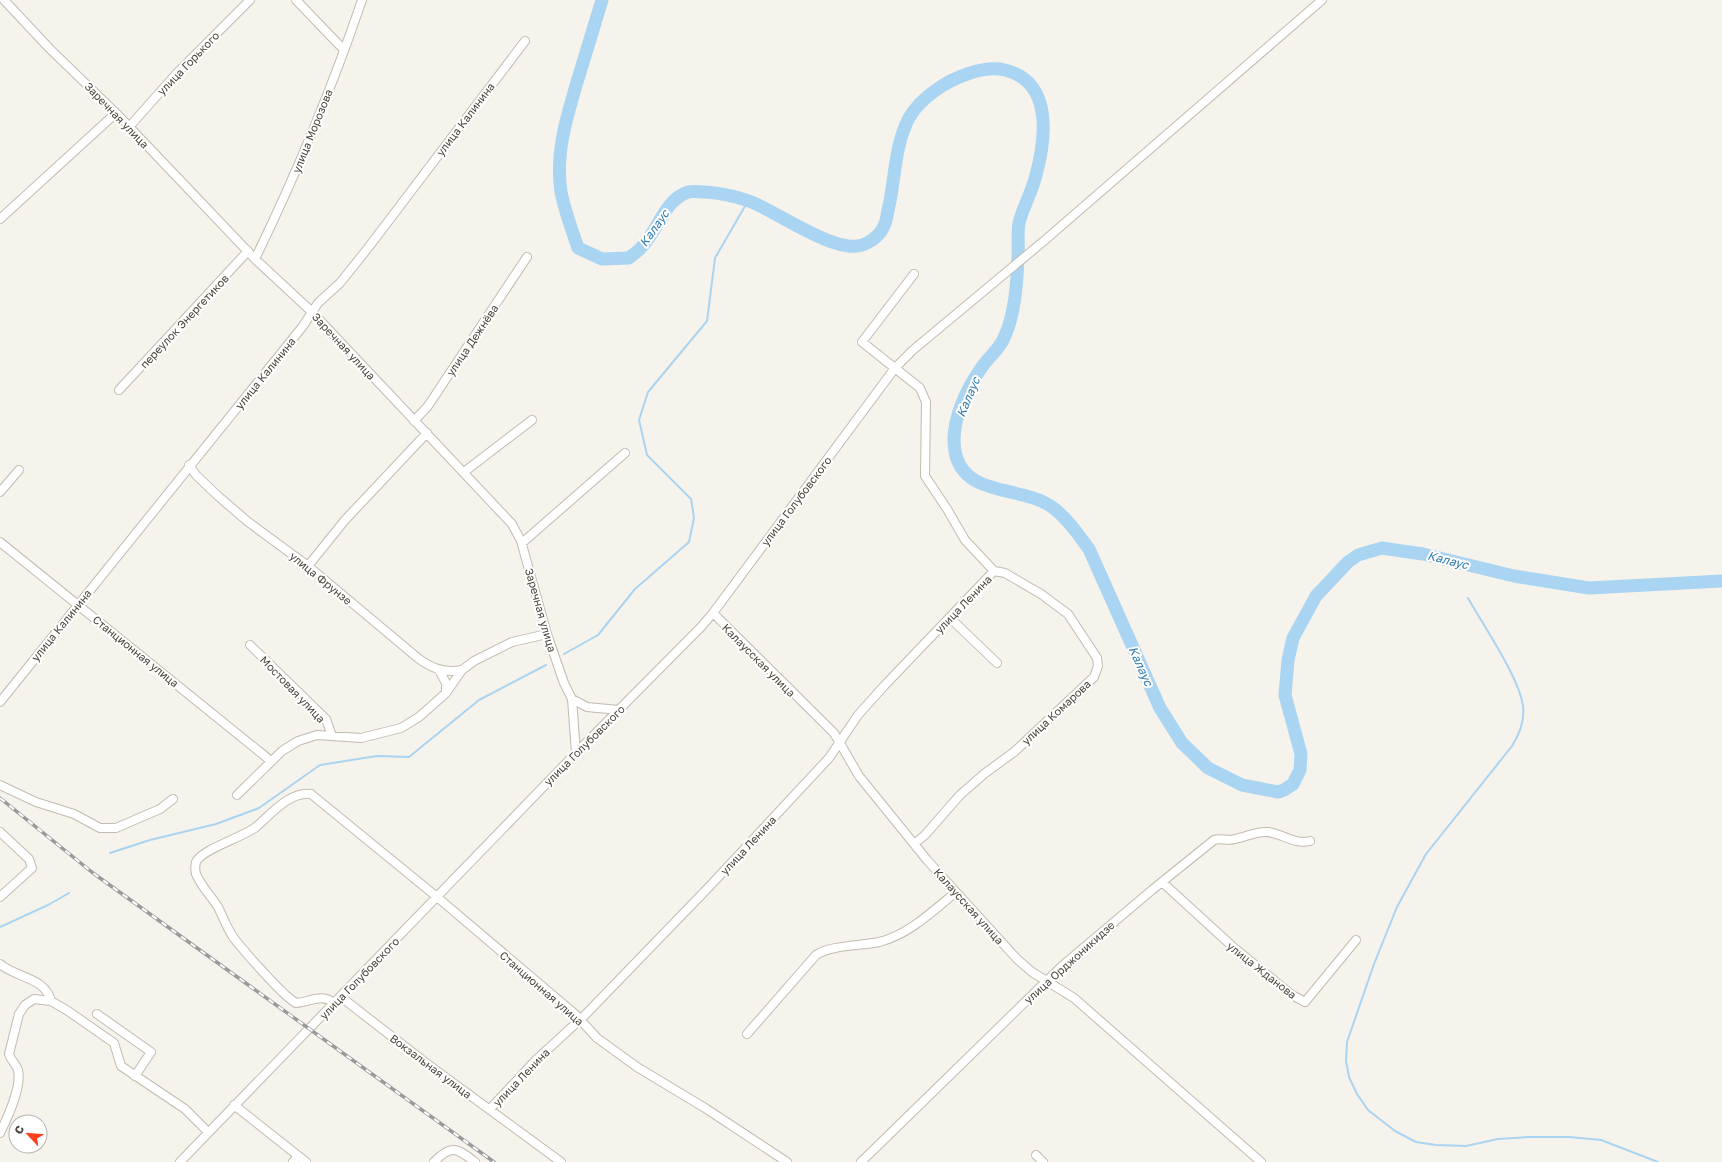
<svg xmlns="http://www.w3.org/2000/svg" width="1722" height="1162" font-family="'Golos Text',sans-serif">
<rect width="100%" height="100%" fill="#f6f3ec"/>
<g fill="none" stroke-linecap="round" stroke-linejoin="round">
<path stroke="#a9d4f2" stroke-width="2" d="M1468,598C1483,625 1519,677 1523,706C1525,720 1519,735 1512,746L1426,854L1397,907L1374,964L1347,1042L1346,1061L1349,1077L1357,1094L1368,1110L1395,1131L1416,1142L1436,1145L1466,1146L1498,1139L1529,1137H1569L1601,1140L1658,1162
M564,654L598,635L635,589L689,542L694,518L691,499L647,455L639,420L648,392L707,321L715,258L748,201
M110,853L150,840L216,824L259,808L320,765L377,756L409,757L479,700L546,665
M0,927L48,905L69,893"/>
<path stroke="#a9d4f2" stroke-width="13" d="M602,0C594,26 586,53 578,79C567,116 555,153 561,192C565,212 572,230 578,248L602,259L629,258C634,254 641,249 645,243C659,227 665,200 688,192C692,191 700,192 705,192C720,193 735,196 749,201C777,211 840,259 867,243C873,240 880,234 883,228C887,222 887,213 889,206C895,178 895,144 909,118C915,107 926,97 936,90C954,77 984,65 1005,70C1053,82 1046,138 1036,175C1032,192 1023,207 1019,223C1017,234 1019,246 1018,257C1017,284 1015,316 1003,340C998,350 988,358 982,367C966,389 950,423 955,451C963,498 1022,485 1052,507C1067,518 1078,534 1089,549L1160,708L1182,743L1208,768L1242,785L1278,792L1284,790L1293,784L1300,770L1301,754L1285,695L1288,660L1293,638L1316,596L1348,562L1358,555L1382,548L1395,550L1423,554L1514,576L1589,588L1722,581"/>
<g stroke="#c2bbae" stroke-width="10">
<path id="minor" d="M4,0L50,49L116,113L255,259L312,312L512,524L521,541L547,634L564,683L572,699L576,753
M296,0L344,50
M129,127L177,73L250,0
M0,219L116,113
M255,259C296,175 332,88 362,0
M914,274L862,342L920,388L926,402L925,476L947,509L965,540L994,571L1005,573L1041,594L1068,614L1097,658L1098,666L1094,677L1014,752L984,774L960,795L925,835L914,844
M119,390L248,251
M414,421L428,406L527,257
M189,465L196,475L218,496L247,521L308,566L419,659C433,669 445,673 462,670
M464,472L532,420
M0,492L19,470
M0,542L271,761
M522,543L625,453
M308,566L345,520L427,433
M713,613L834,733L859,776L927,860L1017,959L1032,972L1074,998L1261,1162
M950,618L997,663
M250,645L326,719L332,736
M439,670L446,683V693
M572,699L587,707L619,710
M0,702L303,326L318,303L340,283L368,248L525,41
M0,785L36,802L74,814L100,828H116L160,809L173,799
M237,795L282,751L298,741L317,735L361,738L401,728L419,717L446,693L462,670L474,661L512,642L547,634
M0,832L29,859L32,868L0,897
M1162,882L1232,946L1292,995L1305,1002L1356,940
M0,964C16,978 45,977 51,1001
M341,997L426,1063L561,1162
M334,1003C321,993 311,1002 296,1003C283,996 243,950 233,937C227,928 223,917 218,907C211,896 201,886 196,874C195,870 195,866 196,862C202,849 242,838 256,827C271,814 290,791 311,794L437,897L575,1014L597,1038L637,1067L705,1108L787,1162
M97,1014L151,1052L135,1076
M747,1034L816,955C831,945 860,946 879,942C908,935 933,911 956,892
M234,1105L306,1162
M490,1109L535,1061L586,1014L707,889L829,758L858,715L884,686L994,571
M0,1133C7,1119 22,1086 18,1070C16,1064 11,1061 9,1054L19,1014L25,1005L34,999L42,1000L51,1001L68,1011L114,1043L121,1066L185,1109L208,1132
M1036,1155L1043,1162
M180,1162L576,753L701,627L713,613L895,368L913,350L1045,240L1322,0
M293,1162L298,1156
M434,1162C451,1144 457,1148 475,1162
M861,1162L1062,966L1152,890L1214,840C1221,838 1228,841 1235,839C1247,837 1255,831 1268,832C1283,834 1295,845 1310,841"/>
</g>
<use href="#minor" stroke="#fff" stroke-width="8"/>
<g stroke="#9a9a9a" stroke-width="3.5">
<path id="rail" d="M0,798L93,873L494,1162"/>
</g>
<use href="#rail" stroke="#fff" stroke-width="2" stroke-dasharray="6" stroke-linecap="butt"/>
</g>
<g text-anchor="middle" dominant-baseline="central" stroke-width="4" stroke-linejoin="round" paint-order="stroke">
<g font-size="11" fill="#4b4439" stroke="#fff">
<text transform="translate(188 63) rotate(-46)">улица Горького</text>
<text transform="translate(117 115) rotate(46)">Заречная улица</text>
<text transform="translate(465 119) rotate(-53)">улица Калинина</text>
<text transform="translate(312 131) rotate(-68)">улица Морозова</text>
<text transform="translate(184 321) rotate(-47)">переулок Энергетиков</text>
<text transform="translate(472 340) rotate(-56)">улица Дежнёва</text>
<text transform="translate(344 346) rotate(47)">Заречная улица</text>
<text transform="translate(265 373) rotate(-51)">улица Калинина</text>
<text transform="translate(796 501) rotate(-53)">улица Голубовского</text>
<text transform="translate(321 578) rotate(39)">улица Фрунзе</text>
<text transform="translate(963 604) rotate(-46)">улица Ленина</text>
<text transform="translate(541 610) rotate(74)">Заречная улица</text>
<text transform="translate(61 625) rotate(-51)">улица Калинина</text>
<text transform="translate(136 651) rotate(39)">Станционная улица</text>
<text transform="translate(759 660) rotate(45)">Калаусская улица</text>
<text transform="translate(293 689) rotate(46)">Мостовая улица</text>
<text transform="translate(1056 712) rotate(-43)">улица Комарова</text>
<text transform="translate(584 745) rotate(-45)">улица Голубовского</text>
<text transform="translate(748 845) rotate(-47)">улица Ленина</text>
<text transform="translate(969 906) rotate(48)">Калаусская улица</text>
<text transform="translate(1069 962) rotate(-42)">улица Орджоникидзе</text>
<text transform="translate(1262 970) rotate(38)">улица Жданова</text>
<text transform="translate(359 978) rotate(-46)">улица Голубовского</text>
<text transform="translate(542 988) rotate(41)">Станционная улица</text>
<text transform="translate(431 1066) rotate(37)">Вокзальная улица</text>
<text transform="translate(521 1077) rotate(-46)">улица Ленина</text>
</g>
<g font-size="12" font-style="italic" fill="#2e7ab2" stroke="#fff">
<text transform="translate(654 228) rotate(-55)">Калаус</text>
<text transform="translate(968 397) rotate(-67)">Калаус</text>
<text transform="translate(1448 560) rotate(14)">Калаус</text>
<text transform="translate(1141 666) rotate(66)">Калаус</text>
</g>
</g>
<g transform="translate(28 1134) rotate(296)"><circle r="19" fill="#ffffff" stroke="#b7b4b0"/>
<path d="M0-3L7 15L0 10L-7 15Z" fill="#fc3f1d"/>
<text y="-6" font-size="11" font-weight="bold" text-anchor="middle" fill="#4b4439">С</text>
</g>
</svg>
